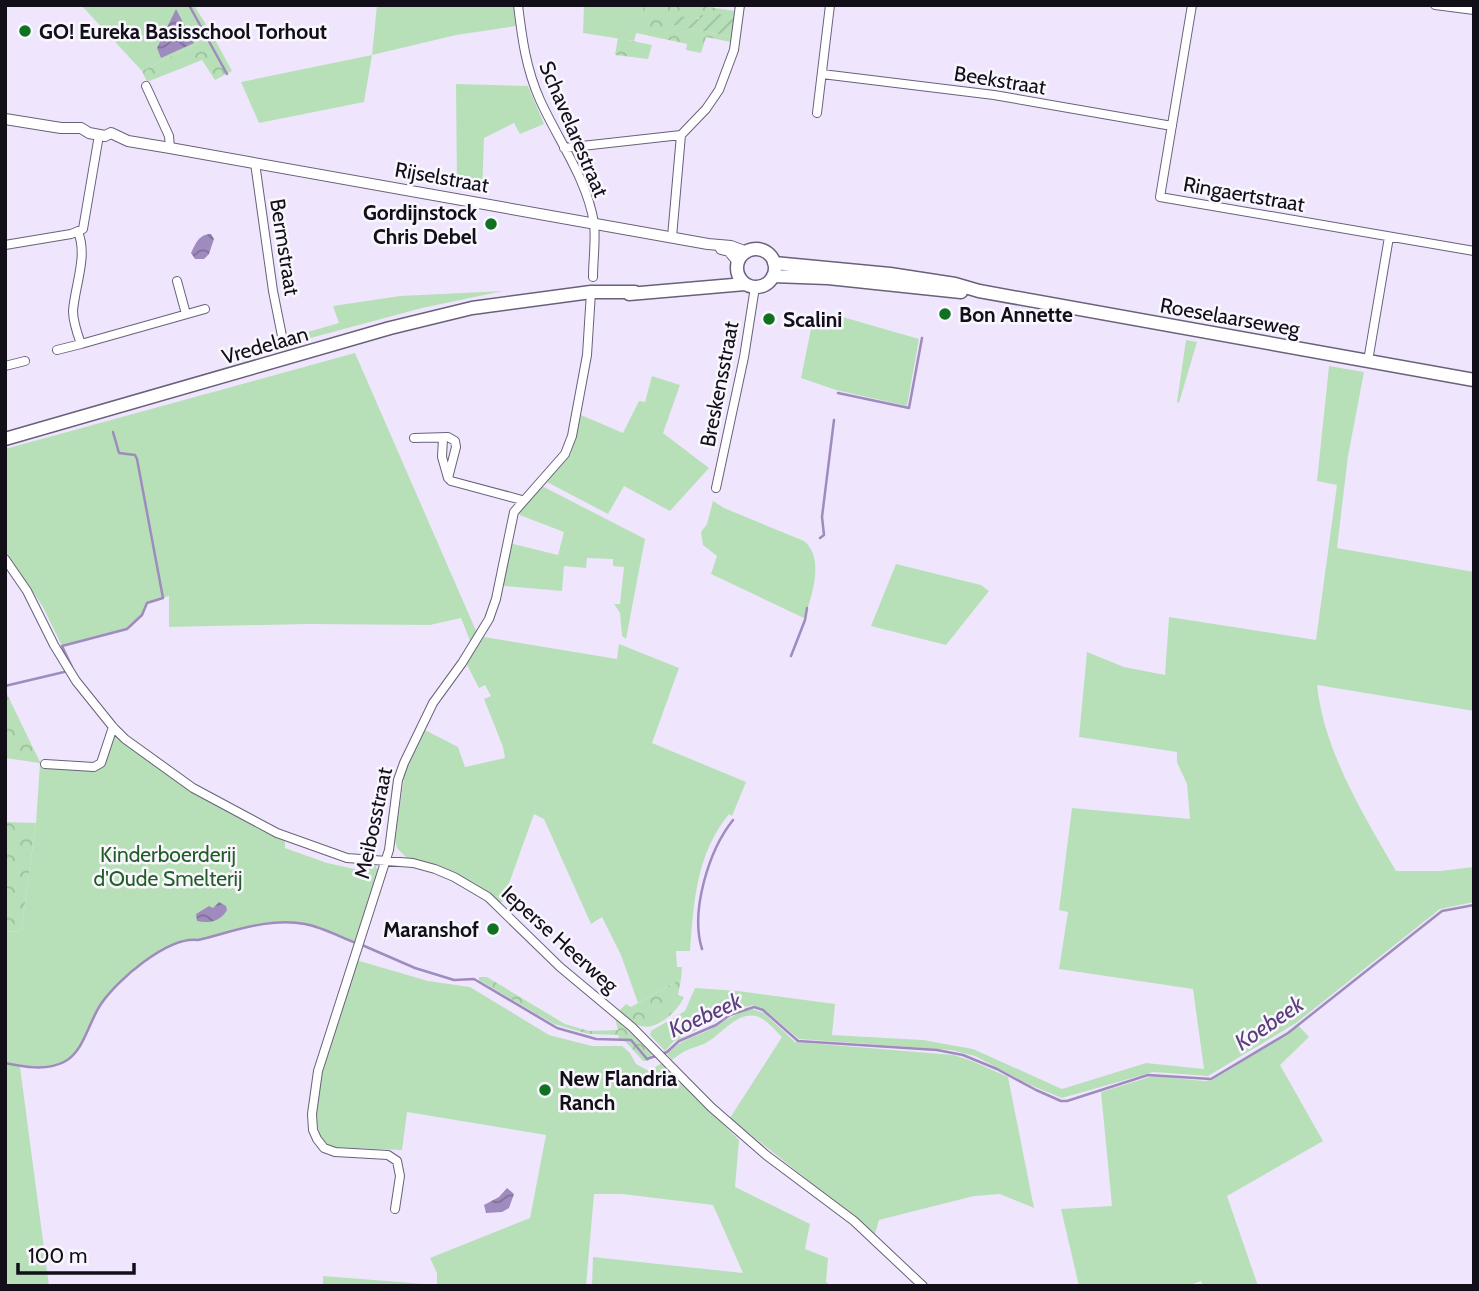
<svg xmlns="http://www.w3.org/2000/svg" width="1479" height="1291" font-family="Cabin,sans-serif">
<defs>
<pattern id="forest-crowns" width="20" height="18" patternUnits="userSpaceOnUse" patternTransform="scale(1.75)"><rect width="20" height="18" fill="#b8e0b8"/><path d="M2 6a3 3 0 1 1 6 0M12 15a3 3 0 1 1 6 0" fill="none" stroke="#9dbf9e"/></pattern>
<pattern id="garden-furrows" width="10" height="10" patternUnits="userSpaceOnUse" patternTransform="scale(1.75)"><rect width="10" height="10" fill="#b8e0b8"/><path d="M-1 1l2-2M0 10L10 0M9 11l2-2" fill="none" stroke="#9dbf9e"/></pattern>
<pattern id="water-waves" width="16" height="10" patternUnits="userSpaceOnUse" patternTransform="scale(1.75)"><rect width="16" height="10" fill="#9f8bbd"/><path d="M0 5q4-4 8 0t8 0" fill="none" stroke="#807099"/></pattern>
</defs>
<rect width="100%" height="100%" fill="#efe6fe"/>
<path fill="#b8e0b8" d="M81,5H194L213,36L142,71Z
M377,5H513L516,26L456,35L372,55L364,102L259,123L241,82L372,55Z
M584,5H644L634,41L583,33Z
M456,84L528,86L544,124L520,134L514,123L484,138L482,194L457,189Z
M503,291L422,308L288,344L287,338L339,323L333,306L400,296Z
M815,309L919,339L907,406L836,390L801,378Z
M1186,340L1197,342L1179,403L1177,402Z
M355,353L477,633L471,643L461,618L430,625L307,624L169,627V596L147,603L142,615L127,629L62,646L43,607L5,550V449Z
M1329,366L1364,372L1348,456L1337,548L1474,572V711L1317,685C1324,751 1363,814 1396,871H1440L1474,867V902L1440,909L1296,1023L1208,1076L1153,1072L1062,1098L1030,1085L975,1056L951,1050L799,1039L766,1011L753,1005L735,1010L673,1042L665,1051L650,1035L651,1031L685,1011L695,988L738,991L835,1004L832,1035L923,1040L973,1049L1062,1089L1146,1063L1204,1069L1193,989L1059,969L1068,912L1059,910L1072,808L1190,819L1187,784L1177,762V752L1079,737L1087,652L1124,667L1165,675L1169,617L1316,640L1337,485L1317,481Z
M652,376L680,385L663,433L709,468L670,511L624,486L608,514L547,482L571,454L581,415L623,433L639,401L645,402Z
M542,486L645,539L626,639L622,636L620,613L614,604H620L624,567L613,566V559L587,558L586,568L564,566L562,591L504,586L503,582L509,543L558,555L564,532L517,514Z
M713,501L724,508L804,541C825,558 812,597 804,618L711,574L717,556L703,545L701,532L707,524Z
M896,564L981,585L989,591L946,645L871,626Z
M484,637L617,659L619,644L679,668L652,743L746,782L732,816L729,814C696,855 694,901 690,951H676L677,967H682L681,979L638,1003L621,955L602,917L591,924L544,819L534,814L503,900L500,903L478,886L457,875L407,858L397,848L395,840L405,771L423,729L458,747L465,767L505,758L503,747L484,699L491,696L485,685L479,688L466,663Z
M115,735L191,791L285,840V848L327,863L368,872L370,865H375L378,870L356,943C340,937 322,927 305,924C269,917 232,932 198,940C168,937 117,980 101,1004C90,1021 85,1046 68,1059C54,1070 36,1066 20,1067L49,1286H5V931L21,932L36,823L40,763L102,768L112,737Z
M356,960L428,981L470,987L549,1035L592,1046H622L630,1053L636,1064L649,1071L662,1063L739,1140L735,1187L810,1224L805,1249L828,1258L826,1282L830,1286H592L593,1257L743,1273L713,1205L622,1194H594L586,1286H323V1276L437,1285V1273L430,1258L530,1218L546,1135L407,1112L402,1150L327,1147C312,1127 316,1102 320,1078Z
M752,1009L764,1013L795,1042L954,1055L972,1061L1008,1077L1034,1208L1000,1194L974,1196L879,1220L875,1234L730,1118L782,1037C775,1030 766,1019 756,1016C735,1011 719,1039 701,1045C687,1050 685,1050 672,1060L667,1054C684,1037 692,1039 711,1029C725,1021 737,1012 752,1009Z
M1299,1026L1309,1037L1280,1065L1323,1141L1227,1196L1258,1286H1203L1201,1281L1187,1286H1079L1061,1209L1112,1206L1101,1092L1153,1076L1204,1081L1212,1080Z"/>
<path fill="url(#forest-crowns)" d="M644,5H695L736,11L735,17L710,13L709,16L670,24L732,37L731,42L706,37L701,53L686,50L687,44L636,33Z
M213,36L232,71L215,80L202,60L147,82L142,71Z
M618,38L652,45L648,59L615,55Z
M5,690L40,762V763L5,758Z
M5,822L36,823L21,932L5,931Z
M479,977H487L565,1024L589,1031L618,1030L615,1018L652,1054L648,1061H643L626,1042L620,1040L618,1035L588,1034L554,1024L479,980Z
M681,979L678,995L684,997C678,1011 655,1033 638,1025C631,1022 625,1015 619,1011L626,1004L631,1007Z"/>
<path fill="url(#garden-furrows)" d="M709,12L735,17L732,37L669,24L672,15L699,19L700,15L709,16Z"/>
<path fill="url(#water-waves)" d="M176,9L194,43L161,58L157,48Z
M211,234L214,239L209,254L204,259H195L191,253C196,243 199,234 211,234Z
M219,902L226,906L227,910C221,921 209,924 197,921L196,914L209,906L213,908Z
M507,1188L514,1194L509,1208L502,1212L486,1213L484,1205L499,1197Z"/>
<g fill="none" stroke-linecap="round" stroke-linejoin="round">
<path stroke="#9f8bbd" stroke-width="2.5" d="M189,5L227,74
M838,393L909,408L922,338
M820,538L824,535L822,517L834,420
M791,656L805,620L807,608
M72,667L62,646L127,629L142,615L147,603L163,598L137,459L135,455L119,453L113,432
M5,686L64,672
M362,945L415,968L454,980L474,979L557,1028L596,1039L631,1040L647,1059L667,1052L679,1041L716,1025L730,1015L754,1007L763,1010L798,1041L937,1050L963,1055L997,1069L1036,1090L1061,1101H1067L1148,1075L1211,1079L1288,1033L1442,911L1474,905
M702,949C690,911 709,850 733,820
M5,1063C24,1067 46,1071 64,1062C84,1052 89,1021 101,1004C117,980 168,936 198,940C232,932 269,917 305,924C322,927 340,937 356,943"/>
<g stroke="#6a607a" stroke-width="10">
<path id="minor" d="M518,5C522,38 526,69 540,100C558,140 587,179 594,223C596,240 593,260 593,277
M1192,5L1160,197L1474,251
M1435,5L1474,10
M822,74L994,95L1172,126
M146,86L169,136L170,148
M817,113L830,5
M564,148L681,135
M255,163L273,291L282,336
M78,232C88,256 75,285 73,311C73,322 77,333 81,344L205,309
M672,237L681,135L706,109L719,90L734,50L740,5
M5,245L71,234L83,229L99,135
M177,281L186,314
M57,350L81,344
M1368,361L1389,237
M5,366L25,361
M414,438L448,437L455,441L456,447L448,478L451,481L522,500
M443,438L442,457L448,478
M716,488L744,357L755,287
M5,559L27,591L54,645L76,681L113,727L125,739L193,788L277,833L347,858L413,863L435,869L454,877L488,897L560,967L632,1027L711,1107L766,1155L854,1221L923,1286
M45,764L94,767L101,763L113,727
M395,1209L400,1176L397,1161L388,1155L335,1152L324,1148L317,1139L313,1130L312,1114L318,1071L389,850L398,780L404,763L433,703L462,663L489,619L496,599L514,512L565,454L572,436L587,355L591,292"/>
</g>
<g stroke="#6a607a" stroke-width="12">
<path id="tertiary" d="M5,119L61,128H81L89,133L105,136L111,133L128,141L170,148L708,244L731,246L747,252
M721,249L729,251L738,262"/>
</g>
<g stroke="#6a607a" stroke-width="15">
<path id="primary" d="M737 268a19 19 0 1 1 38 0a19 19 0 1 1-38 0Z
M774,263L890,274L955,284L979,291L1474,380
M773,276L828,278L961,292
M629,294L745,284
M5,439L390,328L472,308L591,292H635"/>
</g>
<use href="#minor" stroke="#fff" stroke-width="8"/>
<use href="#tertiary" stroke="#fff" stroke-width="10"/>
<use href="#primary" stroke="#fff" stroke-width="12"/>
</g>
<g fill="#107120" stroke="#f9f7fd" stroke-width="2.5">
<circle cx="25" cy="31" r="7"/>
<circle cx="491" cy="224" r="7"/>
<circle cx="945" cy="314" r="7"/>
<circle cx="769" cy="319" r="7"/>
<circle cx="493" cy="929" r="7"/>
<circle cx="545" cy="1090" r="7"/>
</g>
<g text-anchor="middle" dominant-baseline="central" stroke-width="5" stroke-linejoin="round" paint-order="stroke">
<g font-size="21" font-weight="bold" fill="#120f19" stroke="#f9f7fd" text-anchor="start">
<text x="39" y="31">GO! Eureka Basisschool Torhout</text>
<text x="477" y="212" text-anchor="end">Gordijnstock<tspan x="477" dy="24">Chris Debel</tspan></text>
<text x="959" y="314">Bon Annette</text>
<text x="783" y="319">Scalini</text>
<text x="479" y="929" text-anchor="end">Maranshof</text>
<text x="559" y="1078">New Flandria<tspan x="559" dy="24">Ranch</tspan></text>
</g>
<g font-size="21" fill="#120f19" stroke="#f9f7fd">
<text transform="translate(1000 80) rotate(9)">Beekstraat</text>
<text transform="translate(574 129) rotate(67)">Schavelarestraat</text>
<text transform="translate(442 177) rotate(10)">Rijselstraat</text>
<text transform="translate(1244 194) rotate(10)">Ringaertstraat</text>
<text transform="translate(285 247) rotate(81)">Bermstraat</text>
<text transform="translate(1230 317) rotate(10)">Roeselaarseweg</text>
<text transform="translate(265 345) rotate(-16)">Vredelaan</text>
<text transform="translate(719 384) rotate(-79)">Breskensstraat</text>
<text transform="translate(373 823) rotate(-78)">Meibosstraat</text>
<text transform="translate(560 939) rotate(42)">Ieperse Heerweg</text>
</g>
<g font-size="21" fill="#225d27" stroke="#f9f7fd">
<text x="168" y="854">Kinderboerderij<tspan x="168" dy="24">d'Oude Smelterij</tspan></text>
</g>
<g font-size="23" font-style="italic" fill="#5a3e7e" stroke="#f9f7fd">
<text transform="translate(705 1015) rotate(-24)">Koebeek</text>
<text transform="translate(1269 1023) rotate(-34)">Koebeek</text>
</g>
</g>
<rect width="1479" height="1291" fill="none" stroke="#120f19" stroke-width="14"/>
<path d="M18 1263v10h116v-10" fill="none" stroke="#120f19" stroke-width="3.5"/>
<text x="28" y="1263" font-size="21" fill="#120f19" stroke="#f9f7fd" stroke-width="5" paint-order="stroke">100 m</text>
</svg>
